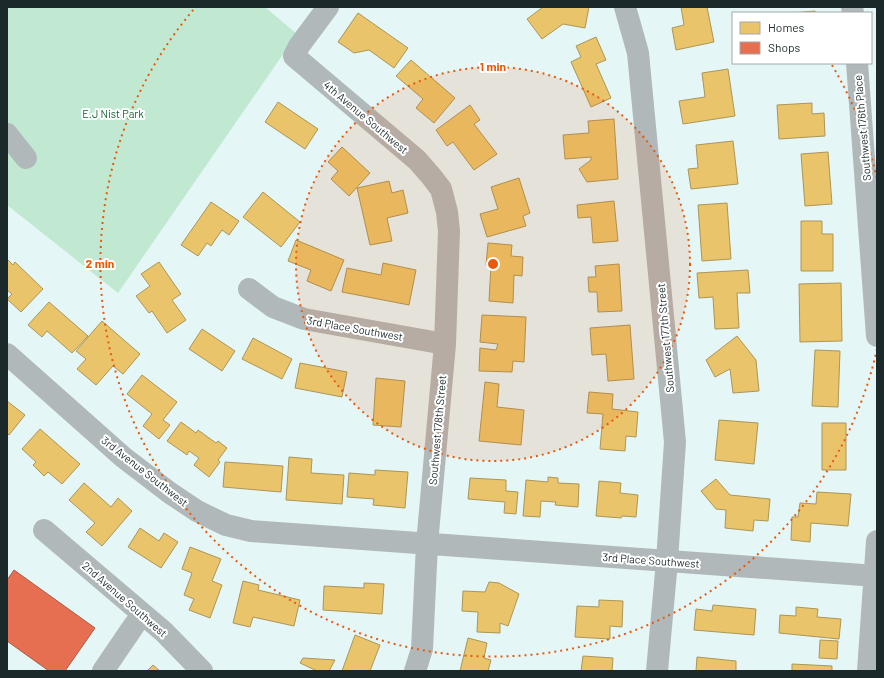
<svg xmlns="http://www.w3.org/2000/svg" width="884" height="678" font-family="Barlow,sans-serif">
<rect width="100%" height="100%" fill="#e5f6f6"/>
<path fill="#c1e9d1" d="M7,7H265L297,34L118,293L7,205Z"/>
<path fill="#e9c46a" stroke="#ab9657" d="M543,7H589L585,28L563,24L542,39L527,19Z
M681,7H707L714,42L676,50L672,28L684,25Z
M815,11L816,13H791Z
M358,13L408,48L394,68L369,50L354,53L338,42Z
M596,37L606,60L596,64L611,98L591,107L571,62L581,57L576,46Z
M411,60L455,98L434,123L416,108L423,99L396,76Z
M728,69L735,116L683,124L679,101L705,97L702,73Z
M278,102L318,129L305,149L265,122Z
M812,103V114L824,113L825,136L779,139L777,105Z
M470,105L480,120L474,124L497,154L474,170L453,142L447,146L436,130Z
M614,119L618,179L587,182L579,169L591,160V157L565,159L563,135L589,133L588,121Z
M733,141L738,184L691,189L688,169L698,168L696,145Z
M342,147L370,173L349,196L331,179L338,171L328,162Z
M828,152L832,204L805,206L801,154Z
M519,178L530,213L523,216L526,226L487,237L480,214L498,209L491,187Z
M389,181L392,193L403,190L408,213L387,218L392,241L370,245L357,188Z
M263,192L300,222L281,247L243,217Z
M614,201L618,241L593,243L591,217L578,218L577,205Z
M211,202L239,221L229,235L222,230L211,246L207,243L198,256L181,245Z
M727,203L731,259L702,261L698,205Z
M801,221H822V234H833V271H801Z
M296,240L344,260L331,291L307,281L311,270L288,261Z
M488,243L512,245L511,256L523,257L522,276L514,275L513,303L489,301L491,265H486Z
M7,259L13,265L15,262L43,289L21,312L7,299L12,294L7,290Z
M159,262L181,294L172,300L186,320L167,333L152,311L149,313L136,296L150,286L141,274Z
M383,263L416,270L409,305L342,292L347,268L381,275Z
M619,264L622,311L598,312L597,292H589L588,277H596L595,266Z
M748,270L750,293H737L739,328L715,329L713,297L699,298L697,273Z
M841,283L842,341L800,342L799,284Z
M49,302L88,336L72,353L47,331L42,337L28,325Z
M482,315L526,317L524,362L513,361L512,372L479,371L480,348L496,350L498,344L480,342Z
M102,321L140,354L123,374L113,366L96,385L77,369L86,359L76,351Z
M630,325L634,379L608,381L606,354L592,355L590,328Z
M202,329L235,351L222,371L189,349Z
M737,336L756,360L759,391L733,393L730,369L715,377L706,360Z
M253,338L292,359L282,379L242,359Z
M815,350L840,351L838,407L812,406Z
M300,363L347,372L342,397L295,388Z
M142,375L177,402L163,420L170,425L159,439L143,426L152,414L127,394Z
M376,378L405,381L401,427L373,425Z
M485,382L499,384L497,407L524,410L521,445L479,441Z
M589,392L613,394L612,409L638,412L636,437L626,436L625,451L600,449L603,414L587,413Z
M7,401L25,415L9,435L7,433Z
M719,420L758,423L754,464L715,460Z
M181,422L196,433L198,430L216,443L218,441L227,448L218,460L220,462L209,477L194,465L199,458L189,451L187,455L167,441Z
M822,423H846V470H822Z
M40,429L80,464L62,484L48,472L44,476L33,465L36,462L22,449Z
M289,457L312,459L311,473L344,475L342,504L286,500Z
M225,462L283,466L281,492L223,487Z
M375,470L408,472L405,508L373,505L374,499L347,497L349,473L375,475Z
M548,477L558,478V483L579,484L578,507L555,505L556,502L541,501L540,517L523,516L526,480L548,482Z
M470,478L506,480V491L518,492L516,514L504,513L505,502L468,499Z
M716,479L730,495L770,499L768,521L754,520L753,531L725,528L726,510L716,509L701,491Z
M599,481L621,483L620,493L638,495L636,517L622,516L621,518L596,516Z
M84,483L111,507L118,498L132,511L102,546L86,532L95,523L69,500Z
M817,492L851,494L848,526L811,523L810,542L791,540L792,517H798L800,503L816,504Z
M140,528L159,541L164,533L178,542L161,568L128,547Z
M190,547L221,559L212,581L222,585L210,618L189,610L194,599L184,595L192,573L182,569Z
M243,581L259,585L258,590L300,600L294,626L253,617L250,627L233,623Z
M489,582L499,583L519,594L508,626L500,623V633L477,632L478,612L462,611L463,591L485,592Z
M364,583L384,584L382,614L323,610L324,586L364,588Z
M599,600L623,601L622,627L610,626V639L575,637L577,606L599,607Z
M713,605L756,609L754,635L694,630L696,609L712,611Z
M796,607L818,609L817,617L841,619L839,639L779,633L780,615L796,616Z
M355,635L380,645L370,671H342Z
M468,638L487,643L484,658L491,660L488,671H460Z
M820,640L838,641L837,659L819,658Z
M583,656L613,658L612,671H581Z
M697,657L736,661V671H696Z
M303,658L335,660L329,671H317L300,663Z
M792,664L832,666V671H792Z
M153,665L160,671H147Z"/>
<path fill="#e76f51" stroke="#aa5a45" d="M14,570L95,628L65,671H49L7,641V580Z"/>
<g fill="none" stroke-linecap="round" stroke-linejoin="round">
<path stroke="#b1b8ba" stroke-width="22" d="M328,7L299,46L294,56L417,160L431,176L441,189L447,212L449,231L445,344L427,544L422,649L415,671
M625,7L638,53L675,442L667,561L657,671
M852,7L853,13
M857,63L877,336
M7,134L26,158
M249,289L273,307L304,319L445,344
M7,354L123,457L170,493L197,511L226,525L251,531L877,576
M44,530L164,632L202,671
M103,671L135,624
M868,671L877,541"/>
</g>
<circle cx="493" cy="264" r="197" fill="#e8590c" fill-opacity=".12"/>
<g fill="none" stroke="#e8590c" stroke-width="2" stroke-dasharray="2 4">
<circle cx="493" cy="264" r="197"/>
<path d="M877 349A393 393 0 1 1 194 9M832 65A393 393 0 0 1 877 179"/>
</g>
<g text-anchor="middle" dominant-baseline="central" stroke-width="4" stroke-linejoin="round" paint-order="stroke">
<g font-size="11" fill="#166336" stroke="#fff">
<text x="113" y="113">E.J Nist Park</text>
</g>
<g font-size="11" fill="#1b292a" stroke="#fff">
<text transform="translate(366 117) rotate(40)">4th Avenue Southwest</text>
<text transform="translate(862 128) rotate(-95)">Southwest 176th Place</text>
<text transform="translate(355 328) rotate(10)">3rd Place Southwest</text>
<text transform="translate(665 338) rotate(-95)">Southwest 177th Street</text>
<text transform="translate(437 430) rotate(-85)">Southwest 178th Street</text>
<text transform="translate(145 471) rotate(38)">3rd Avenue Southwest</text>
<text transform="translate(651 560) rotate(4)">3rd Place Southwest</text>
<text transform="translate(125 599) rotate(41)">2nd Avenue Southwest</text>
</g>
</g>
<circle cx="493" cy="264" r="6" fill="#e8590c" stroke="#fff" stroke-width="2"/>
<g font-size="12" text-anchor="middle" font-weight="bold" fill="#e8590c" stroke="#fff" stroke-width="4" stroke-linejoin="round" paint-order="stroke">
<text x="493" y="71">1 min</text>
<text x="100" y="268">2 min</text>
</g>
<rect width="884" height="678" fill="none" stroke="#1b292a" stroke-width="16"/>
<rect x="732" y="12" width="140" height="52" fill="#ffffff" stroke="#a4a9aa"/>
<rect x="740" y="22" width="20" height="12" fill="#e9c46a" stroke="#a4a9aa"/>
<text x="768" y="32" font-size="12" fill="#1b292a">Homes</text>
<rect x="740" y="42" width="20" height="12" fill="#e76f51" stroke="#a4a9aa"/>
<text x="768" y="52" font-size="12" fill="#1b292a">Shops</text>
</svg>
